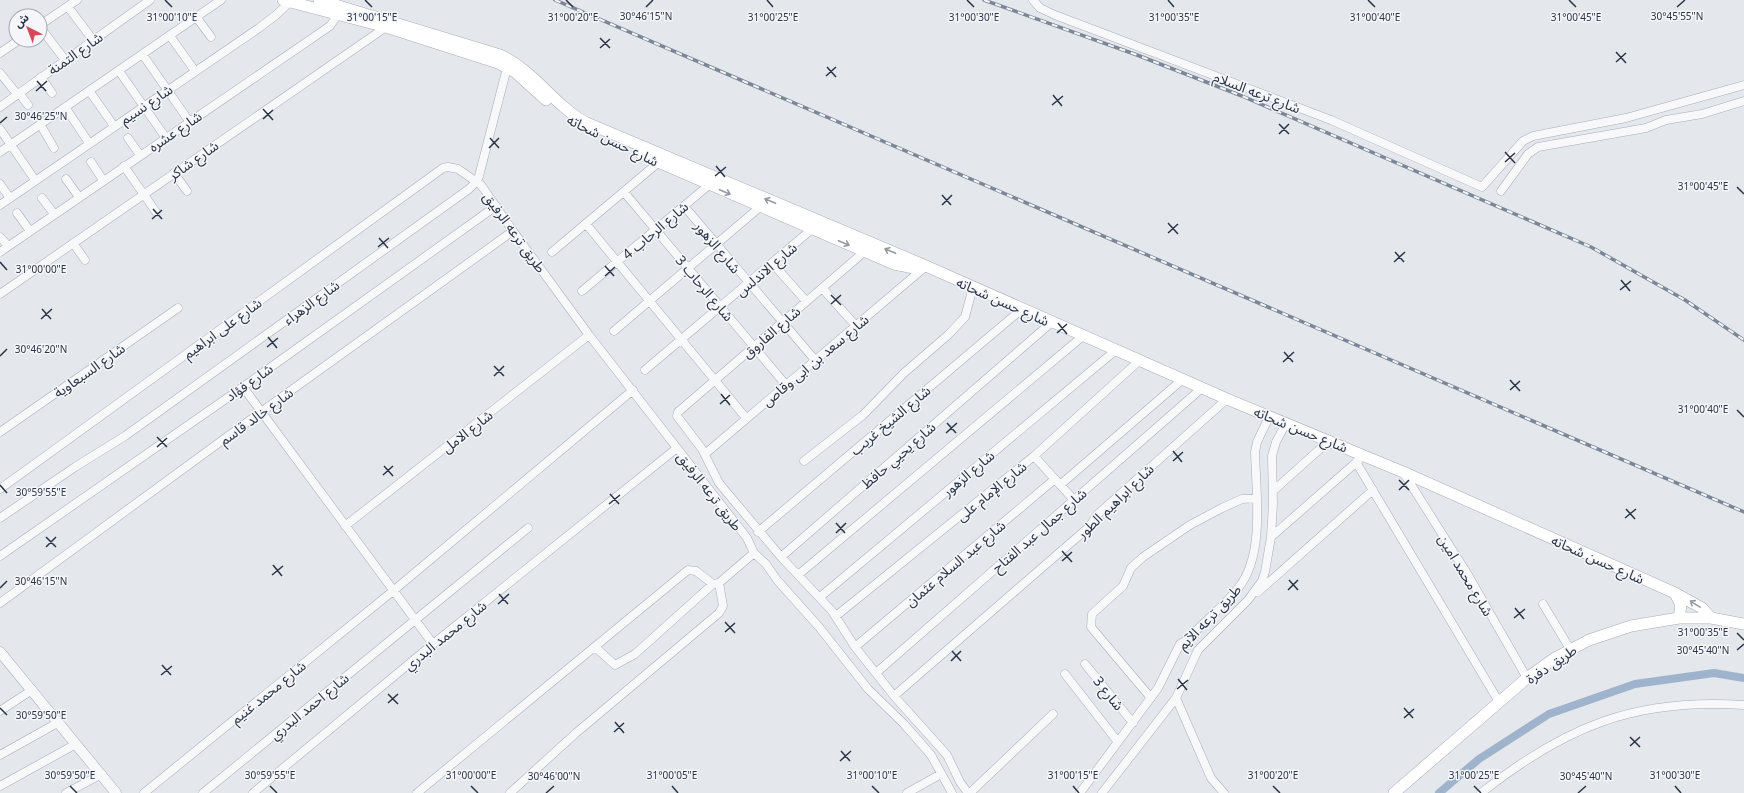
<svg xmlns="http://www.w3.org/2000/svg" width="1744" height="793" font-family="'Noto Sans','Noto Sans Arabic',sans-serif">
<rect width="100%" height="100%" fill="#e4e7ec"/>
<g fill="none" stroke-linecap="round" stroke-linejoin="round">
<path stroke="#9fb4cc" stroke-width="8" d="M1439,793L1479,759L1549,714L1635,684L1714,673L1744,678"/>
<g stroke="#a9aeb7" stroke-width="9">
<path id="minor" d="M1033,0L1040,8L1055,15L1331,120L1482,187L1523,141L1533,136L1626,118L1744,85
M68,7L93,40
M197,18L211,37
M40,25L77,0
M40,27L65,60
M170,36L195,71
M0,53L19,40
M143,55L189,121
M119,71L166,138
M0,73L17,94
M41,77L52,93
M90,92L114,126
M19,93L28,105
M0,107L150,0
M65,107L89,143
M40,124L54,148
M0,129L35,180
M128,138L140,155
M0,152L221,0
M91,162L103,180
M124,166L156,212
M174,173L187,191
M66,179L79,197
M0,184L10,198
M1501,191L1528,154L1538,147L1646,128L1666,120L1702,114L1744,101
M624,192L786,385
M42,198L54,214
M0,205L259,28L276,15L290,2
M684,206L815,360
M17,213L30,231
M586,224L746,418
M0,237L8,246
M73,243L85,260
M0,252L330,26L341,10
M552,252L659,162
M864,252L678,412L677,416L702,449L719,483L781,557L832,611L855,647L894,696L947,755L960,782L968,793
M773,264L806,301
M822,288L856,326
M582,291L709,185
M0,294L386,27
M614,331L760,207
M645,370L812,229
M243,387L433,644
M0,432L178,308
M705,454L925,267
M1034,456L1074,500
M804,461L863,415L904,373L948,335L965,317L973,287
M1356,462L1499,702
M1403,472L1468,575L1527,678
M1060,485L1183,379
M0,489L443,168L448,167L458,169L481,185L513,231L589,335L747,538L754,553L766,564L777,580L819,627L868,689L904,724L931,755L952,793
M1273,491L1330,440
M0,518L75,467L125,436L469,189L477,181L479,176L508,64
M345,526L589,335
M758,532L1022,309
M1271,537L1359,460
M0,556L243,387L496,206
M781,557L1052,322
M798,575L1083,336
M1258,592L1373,490
M820,597L1116,350
M0,603L261,412L513,231
M1543,604L1570,649
M836,616L1034,456L1140,360
M595,647L615,665L635,654L713,584
M855,647L1055,479
M1085,664L1133,723
M876,673L1202,388
M1065,674L1118,742
M894,696L1089,527L1098,514L1227,399
M1151,698L1091,627L1092,614L1123,586L1131,568L1143,557L1190,525L1222,508L1242,499L1257,498
M1176,698L1211,778L1224,793
M0,711L32,690
M0,755L59,722
M0,786L76,744
M66,793L102,774
M144,793L393,591L633,390
M203,793L528,528
M253,793L433,644L677,448
M417,793L688,570L696,571L713,584L719,583L754,553
M510,793L576,733L719,613L723,606L719,583
M907,793L941,774
M970,793L1053,714
M1080,793L1158,688L1180,644L1187,640C1203,622 1224,607 1239,587C1265,554 1256,492 1255,452L1257,442L1269,417
M1102,793L1176,698L1198,650L1248,600L1262,581L1265,572L1271,537L1273,504L1272,456L1276,442L1286,423
M1481,793C1566,726 1635,698 1744,705"/>
</g>
<g stroke="#a9aeb7" stroke-width="11">
<path id="tertiary" d="M0,652L116,793"/>
</g>
<g stroke="#a9aeb7" stroke-width="12">
<path id="secondary" d="M283,0L386,27L498,63L515,72L546,100
M319,0L500,55C535,71 554,106 587,123L926,266L1227,399L1403,472L1675,593L1702,608L1711,618
M642,155L894,264L914,268L923,267
M1675,593L1681,605L1679,618
M1394,793L1527,678L1555,658L1589,640L1631,626L1679,618H1711L1744,624"/>
</g>
<use href="#minor" stroke="#f7f8fa" stroke-width="8"/>
<use href="#tertiary" stroke="#f7f8fa" stroke-width="10"/>
<use href="#secondary" stroke="#fff" stroke-width="11"/>
<g stroke="#7d8696" stroke-width="3.5">
<path id="rail" d="M555,0L1744,512
M984,0L1137,55L1242,96L1591,247L1685,300L1744,340"/>
</g>
<use href="#rail" stroke="#f4f6f9" stroke-width="2" stroke-dasharray="6" stroke-linecap="butt"/>
</g>
<defs><path id="oneway-shaft" d="M-6 0H5M1.5-3L5.5 0L1.5 3" fill="none" stroke-width="1.6" stroke-linecap="round" stroke-linejoin="round"/></defs>
<g stroke="#959aa2">
<use href="#oneway-shaft" transform="translate(725 192) rotate(23)"/>
<use href="#oneway-shaft" transform="translate(770 201) rotate(-157)"/>
<use href="#oneway-shaft" transform="translate(844 243) rotate(23)"/>
<use href="#oneway-shaft" transform="translate(890 251) rotate(-157)"/>
<use href="#oneway-shaft" transform="translate(1695 604) rotate(-148)"/>
</g>
<path fill="none" stroke="#2b3445" stroke-width="1.5" d="M165,0L172,7M365,0L372,7M566,0L573,7M767,0L773,7M967,0L974,7M1168,0L1174,7M1368,0L1375,7M1569,0L1576,7M646,7L653,0M1677,7L1685,0M600,38L610,48M600,48L610,39M1616,52L1626,63M1616,62L1626,53M827,67L836,77M826,76L836,67M37,81L46,91M36,91L47,81M1053,95L1062,106M1052,105L1063,96M263,109L273,120M263,119L273,110M0,123L7,117M1279,124L1289,134M1279,134L1289,124M490,138L499,148M489,148L499,138M1505,152L1515,163M1505,162L1515,153M716,166L725,177M715,176L726,167M1737,187L1744,194M942,195L951,205M942,205L952,195M153,209L162,219M152,219L162,210M1168,223L1178,234M1168,233L1178,224M379,238L388,248M378,247L389,238M1395,252L1404,262M0,262L7,270M1394,262L1405,252M605,266L614,276M605,276L615,267M1621,280L1630,291M1620,290L1631,281M831,295L841,305M831,304L841,295M42,309L51,319M41,319L52,309M1058,323L1067,334M1057,333L1067,324M268,337L277,348M267,347L278,338M1284,352L1293,362M0,356L7,349M1283,362L1294,352M494,366L504,376M494,376L504,366M1510,380L1520,391M1510,390L1520,381M721,394L730,405M720,404L730,395M1737,410L1744,417M947,423L956,433M946,433L957,423M157,437L167,447M157,447L167,438M1173,451L1182,462M1173,461L1183,452M384,466L393,476M383,475L393,466M1399,480L1409,490M0,485L7,493M1399,490L1409,480M610,494L619,504M609,504L620,495M1626,509L1635,519M1625,518L1636,509M836,523L845,533M836,533L846,523M46,537L56,547M46,547L56,537M1062,551L1072,562M1062,561L1072,552M273,565L282,576M272,575L283,566M1289,580L1298,590M0,588L7,581M1288,590L1298,580M499,594L508,604M498,604L509,594M1515,608L1524,619M1514,618L1525,609M725,622L735,633M725,632L735,623M1737,633L1744,640M1737,650L1744,644M952,651L961,661M951,661L961,651M162,665L171,675M161,675L172,666M1178,679L1187,690M1177,689L1188,680M388,694L398,704M388,703L398,694M0,708L7,715M1404,708L1413,718M1404,718L1414,709M615,722L624,733M614,732L624,723M1630,737L1640,747M1630,746L1640,737M841,751L850,761M840,761L851,751M70,786L77,793M270,786L277,793M471,786L478,793M672,786L678,793M872,786L879,793M1073,786L1079,793M1273,786L1280,793M1474,786L1481,793M1675,786L1681,793M546,793L554,786M1578,793L1586,786"/>
<g text-anchor="middle" dominant-baseline="central" stroke-width="3" stroke-linejoin="round" paint-order="stroke">
<g font-size="14" fill="#2b3445" stroke="#f4f6f9">
<text transform="translate(75 53) rotate(-35)">شارع التمنة</text>
<text transform="translate(1257 92) rotate(21)">شارع ترعه السلام</text>
<text transform="translate(146 104) rotate(-34)">شارع نسيم</text>
<text transform="translate(175 131) rotate(-34)">شارع عشره</text>
<text transform="translate(613 140) rotate(26)">شارع حسن شحاته</text>
<text transform="translate(193 160) rotate(-35)">شارع شاكر</text>
<text transform="translate(655 230) rotate(-40)">شارع الرحاب 4</text>
<text transform="translate(515 232) rotate(54)">طريق ترعه الرفيق</text>
<text transform="translate(718 247) rotate(50)">شارع الزهور</text>
<text transform="translate(766 269) rotate(-40)">شارع الاندلس</text>
<text transform="translate(705 288) rotate(50)">شارع الرحاب 3</text>
<text transform="translate(1003 301) rotate(24)">شارع حسن شحاته</text>
<text transform="translate(311 302) rotate(-36)">شارع الزهراء</text>
<text transform="translate(222 328) rotate(-36)">شارع على ابراهيم</text>
<text transform="translate(771 332) rotate(-41)">شارع الفاروق</text>
<text transform="translate(815 360) rotate(-40)">شارع سعد بن ابى وقاص</text>
<text transform="translate(89 370) rotate(-35)">شارع السبعاوية</text>
<text transform="translate(249 382) rotate(-35)">شارع فؤاد</text>
<text transform="translate(256 416) rotate(-36)">شارع خالد قاسم</text>
<text transform="translate(890 420) rotate(-40)">شارع الشيخ غريب</text>
<text transform="translate(1301 429) rotate(22)">شارع حسن شحاته</text>
<text transform="translate(467 431) rotate(-38)">شارع الامل</text>
<text transform="translate(898 455) rotate(-41)">شارع يحيي حافظ</text>
<text transform="translate(968 473) rotate(-40)">شارع الزهور</text>
<text transform="translate(710 491) rotate(52)">طريق ترعه الرفيق</text>
<text transform="translate(991 491) rotate(-39)">شارع الإمام على</text>
<text transform="translate(1115 501) rotate(-44)">شارع ابراهيم الطور</text>
<text transform="translate(1039 530) rotate(-41)">شارع جمال عبد الفتاح</text>
<text transform="translate(1598 559) rotate(24)">شارع حسن شحاته</text>
<text transform="translate(955 563) rotate(-40)">شارع عبد السلام عثمان</text>
<text transform="translate(1466 575) rotate(59)">شارع محمد امين</text>
<text transform="translate(1209 617) rotate(-46)">طريق ترعه الآيم</text>
<text transform="translate(445 635) rotate(-39)">شارع محمد البدري</text>
<text transform="translate(1551 664) rotate(-34)">طريق دفرة</text>
<text transform="translate(268 692) rotate(-39)">شارع محمد غنيم</text>
<text transform="translate(1109 693) rotate(51)">شارع 3</text>
<text transform="translate(309 706) rotate(-39)">شارع احمد البدري</text>
</g>
</g>
<g font-size="10" text-anchor="middle" fill="#2b3445" stroke="#f4f6f9" stroke-width="3" stroke-linejoin="round" paint-order="stroke">
<text x="646" y="20">30°46'15"N</text>
<text x="1677" y="20">30°45'55"N</text>
<text x="172" y="21">31°00'10"E</text>
<text x="372" y="21">31°00'15"E</text>
<text x="573" y="21">31°00'20"E</text>
<text x="773" y="21">31°00'25"E</text>
<text x="974" y="21">31°00'30"E</text>
<text x="1375" y="21">31°00'40"E</text>
<text x="1576" y="21">31°00'45"E</text>
<text x="1174" y="21">31°00'35"E</text>
<text x="41" y="120">30°46'25"N</text>
<text x="1703" y="190">31°00'45"E</text>
<text x="41" y="273">31°00'00"E</text>
<text x="41" y="353">30°46'20"N</text>
<text x="1703" y="413">31°00'40"E</text>
<text x="41" y="496">30°59'55"E</text>
<text x="41" y="585">30°46'15"N</text>
<text x="1703" y="636">31°00'35"E</text>
<text x="1703" y="654">30°45'40"N</text>
<text x="41" y="719">30°59'50"E</text>
<text x="70" y="779">30°59'50"E</text>
<text x="270" y="779">30°59'55"E</text>
<text x="471" y="779">31°00'00"E</text>
<text x="672" y="779">31°00'05"E</text>
<text x="872" y="779">31°00'10"E</text>
<text x="1073" y="779">31°00'15"E</text>
<text x="1273" y="779">31°00'20"E</text>
<text x="1474" y="779">31°00'25"E</text>
<text x="1675" y="779">31°00'30"E</text>
<text x="554" y="780">30°46'00"N</text>
<text x="1586" y="780">30°45'40"N</text>
</g>
<g transform="translate(28 28) rotate(318)"><circle r="19" fill="#f4f6f9" stroke="#a4a8b1"/>
<path d="M0-3L7 15L0 10L-7 15Z" fill="#d1495b"/>
<text y="-6" font-size="11" font-weight="bold" text-anchor="middle" fill="#2b3445">ش</text>
</g>
</svg>
